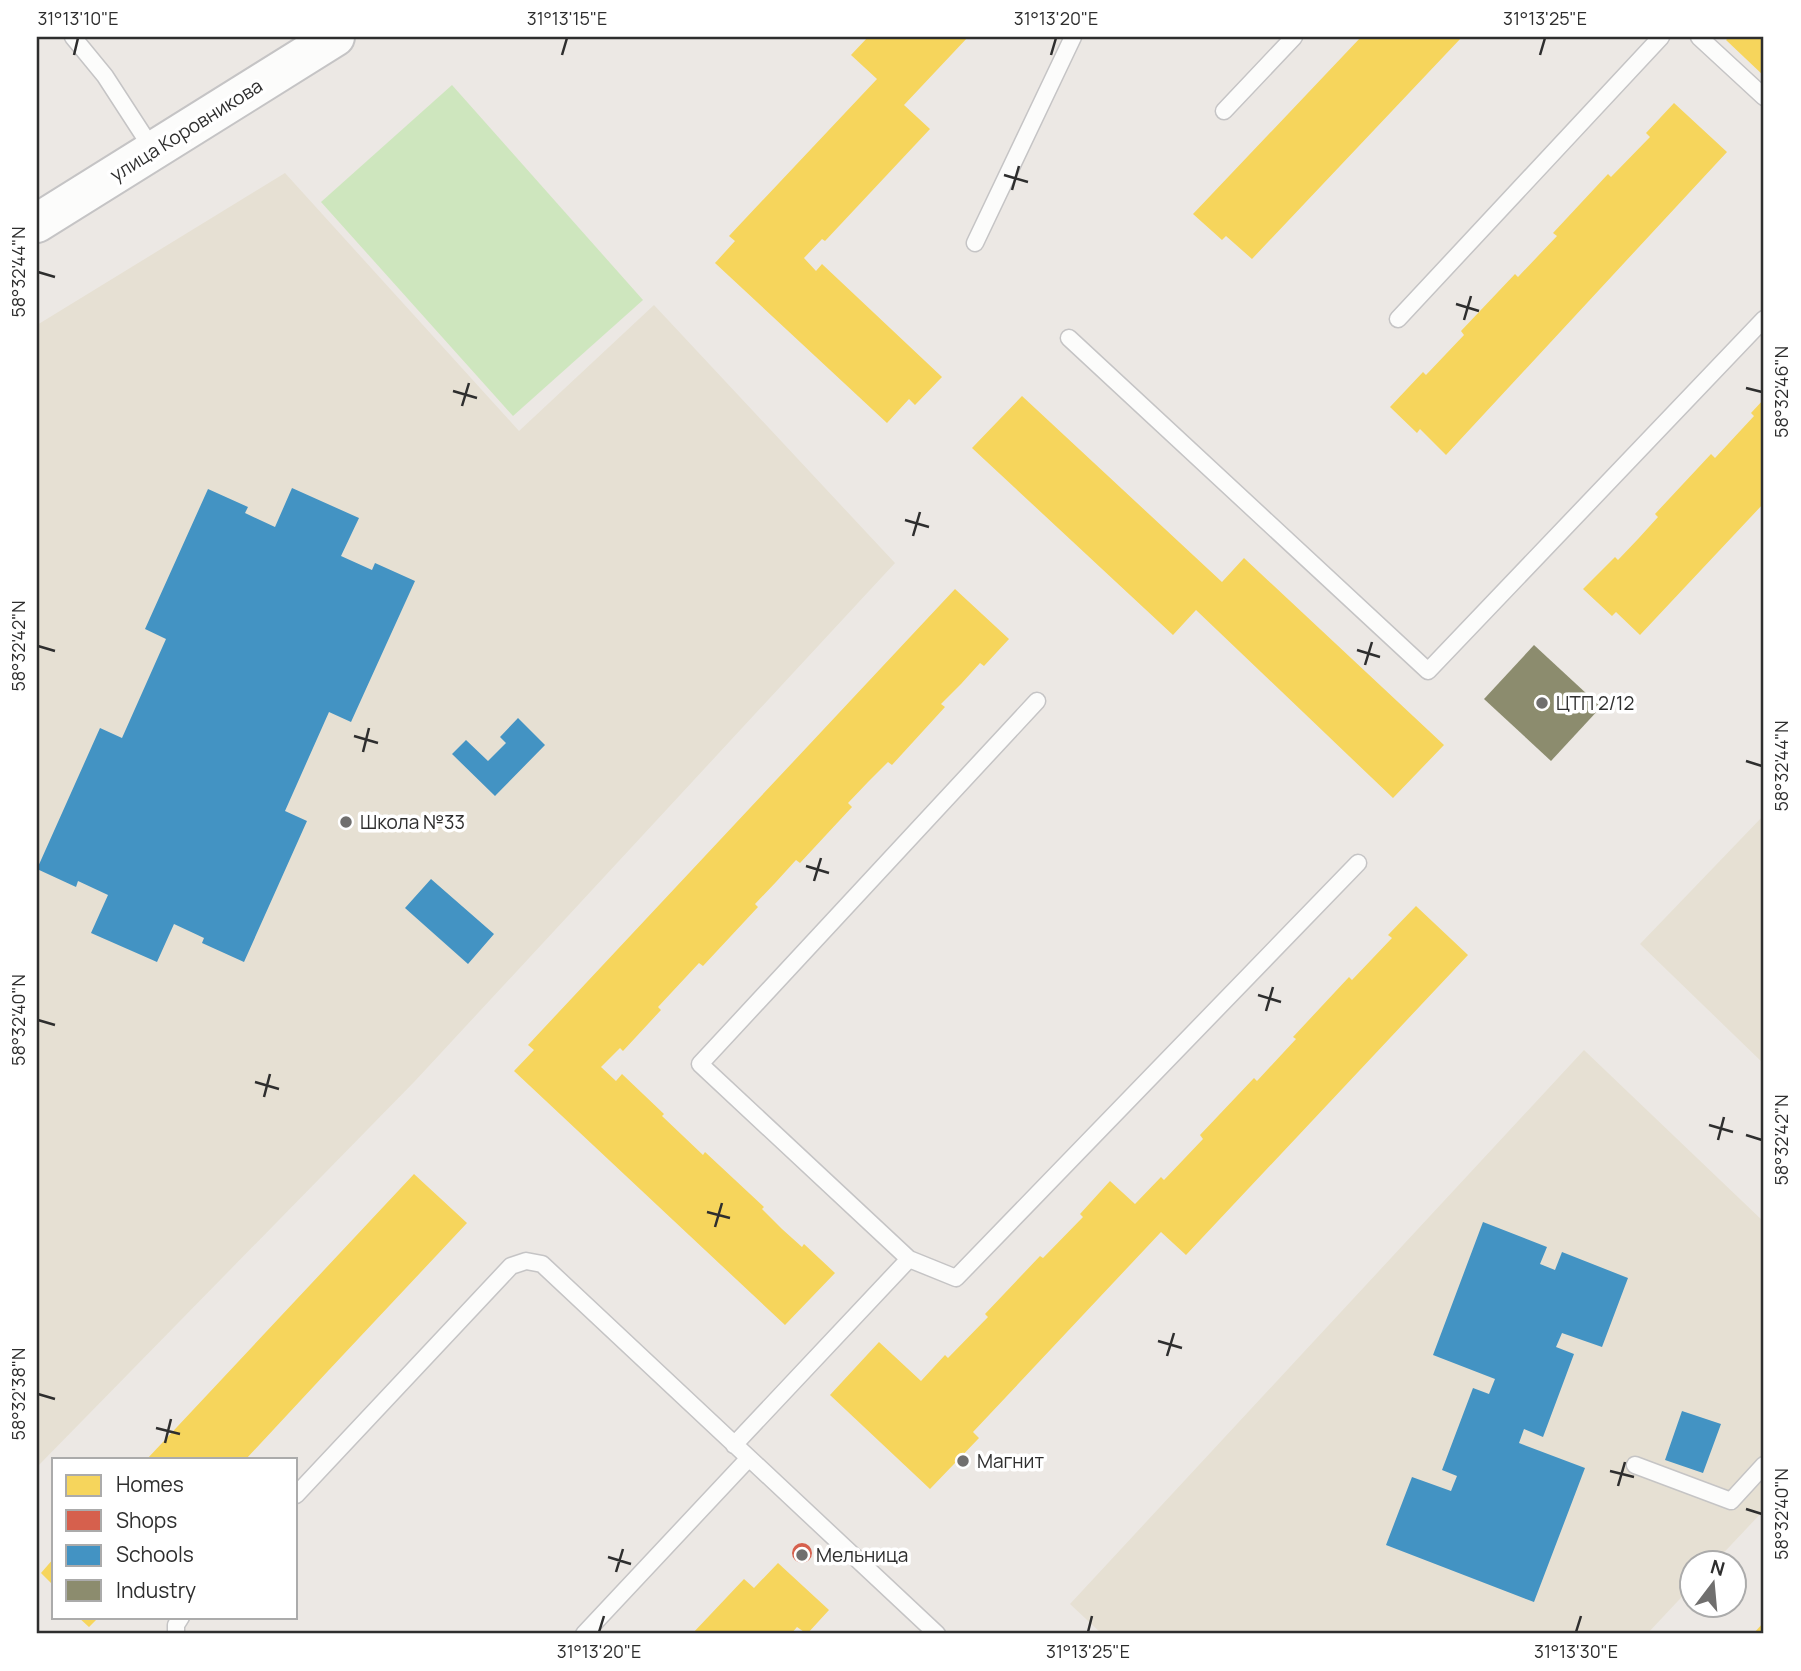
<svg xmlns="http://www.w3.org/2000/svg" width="1801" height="1671" font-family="Manrope,sans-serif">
<rect width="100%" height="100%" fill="#ece8e4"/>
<path fill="#e6e0d3" d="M285,173L519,431L654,305L895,563L415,1081L37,1467V325Z
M1764,815V1064L1640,944Z
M1584,1050L1764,1222V1510L1715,1562H1692V1586L1647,1634H1102L1070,1604Z"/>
<path fill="#cee6be" d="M452,85L643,300L513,416L321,202Z"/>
<path fill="#f6d55c" d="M868,37H968L904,105L930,129L825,241L822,239L804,258L816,271L822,264L942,377L915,405L909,399L887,423L715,263L735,241L729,236L877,79L851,55Z
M1361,37H1462L1252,259L1226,236L1222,240L1193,214Z
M1729,37H1764V76L1726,40Z
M1674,103L1727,152L1446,455L1420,429L1417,433L1390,407L1423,372L1426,375L1464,335L1461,331L1515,274L1518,277L1557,236L1553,233L1608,174L1611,177L1650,137L1646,133Z
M1022,396L1222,582L1244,558L1444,745L1393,798L1196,610L1173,635L972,448Z
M1764,399V503L1640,635L1616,612L1612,616L1583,589L1615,557L1618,560L1638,539L1658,517L1655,514L1711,454L1715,458L1754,416L1751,413Z
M955,589L1009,639L984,666L980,663L961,684L941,704L945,707L892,765L888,762L868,782L848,803L852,807L800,863L796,860L776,882L755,904L758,907L703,966L699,963L658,1007L661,1010L623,1051L620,1048L601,1067L616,1081L622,1074L664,1114L662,1116L703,1155L705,1152L764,1207L762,1209L782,1229L802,1247L804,1244L835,1273L785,1325L514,1071L534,1050L528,1045Z
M1416,906L1468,955L1186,1255L1161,1232L973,1432L979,1438L930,1489L830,1395L879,1342L921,1381L945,1355L948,1358L988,1317L985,1314L1040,1256L1043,1258L1083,1217L1080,1214L1110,1181L1135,1204L1161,1177L1164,1180L1203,1139L1200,1135L1254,1078L1257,1081L1296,1039L1293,1037L1349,977L1352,980L1392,938L1388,935Z
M414,1174L467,1223L328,1371L246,1459H147Z
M54,1558V1586L41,1573Z
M778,1563L829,1610L807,1634L797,1627L791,1634H692L744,1579L754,1588Z
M78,1617H99L89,1627Z
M1764,1622V1634H1753Z"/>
<path fill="#d6604d" d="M792 1553a10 10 0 1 1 20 0a10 10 0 1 1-20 0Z"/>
<path fill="#4393c3" d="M292,488L359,518L341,556L372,570L375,563L415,581L351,722L329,712L285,811L307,821L244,962L202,943L204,938L174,924L157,962L91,933L108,895L78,881L76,887L37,869L100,728L122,738L166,639L145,629L208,489L248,507L245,513L275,527Z
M518,718L545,745L495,796L452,754L466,740L488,761L506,743L500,737Z
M431,879L494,934L468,964L405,908Z
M1483,1222L1547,1247L1540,1264L1555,1270L1562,1252L1628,1278L1602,1347L1562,1333L1556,1347L1574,1354L1543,1437L1524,1429L1519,1443L1585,1468L1534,1602L1386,1545L1412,1477L1451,1491L1457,1476L1442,1470L1473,1388L1489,1394L1495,1379L1433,1355Z
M1682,1411L1721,1424L1703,1473L1665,1460Z"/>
<path fill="#8c8c6e" d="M1534,645L1601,707L1551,761L1484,699Z"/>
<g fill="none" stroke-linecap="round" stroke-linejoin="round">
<g stroke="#c5c4c5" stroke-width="19">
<path id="service" d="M73,37L105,76L153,150
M1699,37L1764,97
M1224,111L1294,37
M975,243L1073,37
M1398,319L1661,37
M1069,338L1428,671L1764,319
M909,1259L956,1278L1358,863
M734,1445L909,1259L700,1064L1037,701
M1635,1465L1731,1501L1764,1465
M296,1495L511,1266L526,1261L542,1264L937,1634
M176,1634V1625L181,1617
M584,1634L749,1458"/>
</g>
<g stroke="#c5c4c5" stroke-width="42">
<path id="tertiary" d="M37,223L335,37"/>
</g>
<use href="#service" stroke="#fcfcfb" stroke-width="16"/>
<use href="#tertiary" stroke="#fcfcfb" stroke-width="38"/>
</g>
<path fill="none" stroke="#2e2e2e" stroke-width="2.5" d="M74,55L78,38M562,55L567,38M1051,55L1056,38M1540,55L1545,38M1004,175L1028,182M1012,190L1019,166M38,272L55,277M1456,304L1479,311M1464,320L1471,296M1746,388L1762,392M453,391L477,398M462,406L469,383M905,520L929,527M913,536L920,512M38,646L55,651M1357,650L1380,657M1365,665L1372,642M354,736L378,743M363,752L369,728M1746,761L1762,766M806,866L829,873M814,881L821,858M1258,995L1281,1002M1266,1011L1273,987M38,1020L55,1025M255,1082L279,1089M264,1097L270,1074M1709,1125L1733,1132M1746,1135L1762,1140M1718,1140L1724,1117M707,1212L730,1218M715,1227L722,1203M1158,1341L1182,1348M1167,1356L1174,1333M38,1394L55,1399M156,1428L180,1434M165,1443L171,1419M1610,1471L1634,1477M1618,1486L1625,1462M1746,1509L1762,1514M608,1557L631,1564M616,1572L623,1549M599,1632L604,1616M1088,1632L1092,1616M1576,1632L1581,1616"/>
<g fill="#706f6e" stroke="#fff" stroke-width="2.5">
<circle cx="1542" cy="703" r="7"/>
<circle cx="346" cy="822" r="7"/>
<circle cx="963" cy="1461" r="7"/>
<circle cx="802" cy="1555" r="7"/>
</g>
<g text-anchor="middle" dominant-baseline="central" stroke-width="7" stroke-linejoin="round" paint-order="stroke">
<g font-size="19" fill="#2e2e2e" stroke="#fff">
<text transform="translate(186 130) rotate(-32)">улица Коровникова</text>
</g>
<g font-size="19" fill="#2e2e2e" stroke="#fff" text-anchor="start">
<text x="1556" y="703">ЦТП 2/12</text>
<text x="360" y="822">Школа №33</text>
<text x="977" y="1461">Магнит</text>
<text x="816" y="1555">Мельница</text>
</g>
</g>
<rect width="1801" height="1671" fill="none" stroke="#ffffff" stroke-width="77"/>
<rect x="52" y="1458" width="245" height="161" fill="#ffffff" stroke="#ababab" stroke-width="2"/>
<rect x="66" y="1475" width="35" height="21" fill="#f6d55c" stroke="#ababab" stroke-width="2"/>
<text x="116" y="1492" font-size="21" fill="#2e2e2e">Homes</text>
<rect x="66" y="1510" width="35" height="21" fill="#d6604d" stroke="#ababab" stroke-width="2"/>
<text x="116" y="1528" font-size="21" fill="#2e2e2e">Shops</text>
<rect x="66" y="1545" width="35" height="21" fill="#4393c3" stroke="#ababab" stroke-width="2"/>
<text x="116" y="1562" font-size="21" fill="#2e2e2e">Schools</text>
<rect x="66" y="1580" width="35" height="21" fill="#8c8c6e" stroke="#ababab" stroke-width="2"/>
<text x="116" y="1598" font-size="21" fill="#2e2e2e">Industry</text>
<g transform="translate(1713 1584) rotate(16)"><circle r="33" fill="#ffffff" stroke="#ababab" stroke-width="2"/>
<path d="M0-5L12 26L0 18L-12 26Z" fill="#706f6e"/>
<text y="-10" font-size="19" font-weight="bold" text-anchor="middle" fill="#2e2e2e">N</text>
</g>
<rect x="38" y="38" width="1724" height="1594" fill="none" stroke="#2e2e2e" stroke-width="2.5"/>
<g font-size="18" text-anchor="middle" fill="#2e2e2e">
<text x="78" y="25">31°13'10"E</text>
<text x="567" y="25">31°13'15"E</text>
<text x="1056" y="25">31°13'20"E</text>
<text x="1545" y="25">31°13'25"E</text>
<text transform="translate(19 272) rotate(-90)" y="6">58°32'44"N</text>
<text transform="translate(1782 392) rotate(-90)" y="6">58°32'46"N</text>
<text transform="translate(19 646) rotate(-90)" y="6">58°32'42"N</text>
<text transform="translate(1782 766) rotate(-90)" y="6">58°32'44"N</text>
<text transform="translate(19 1020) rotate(-90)" y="6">58°32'40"N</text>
<text transform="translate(1782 1140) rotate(-90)" y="6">58°32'42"N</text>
<text transform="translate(19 1394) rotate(-90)" y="6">58°32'38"N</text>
<text transform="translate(1782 1514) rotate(-90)" y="6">58°32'40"N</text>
<text x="599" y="1658">31°13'20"E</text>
<text x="1088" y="1658">31°13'25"E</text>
<text x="1576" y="1658">31°13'30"E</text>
</g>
</svg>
